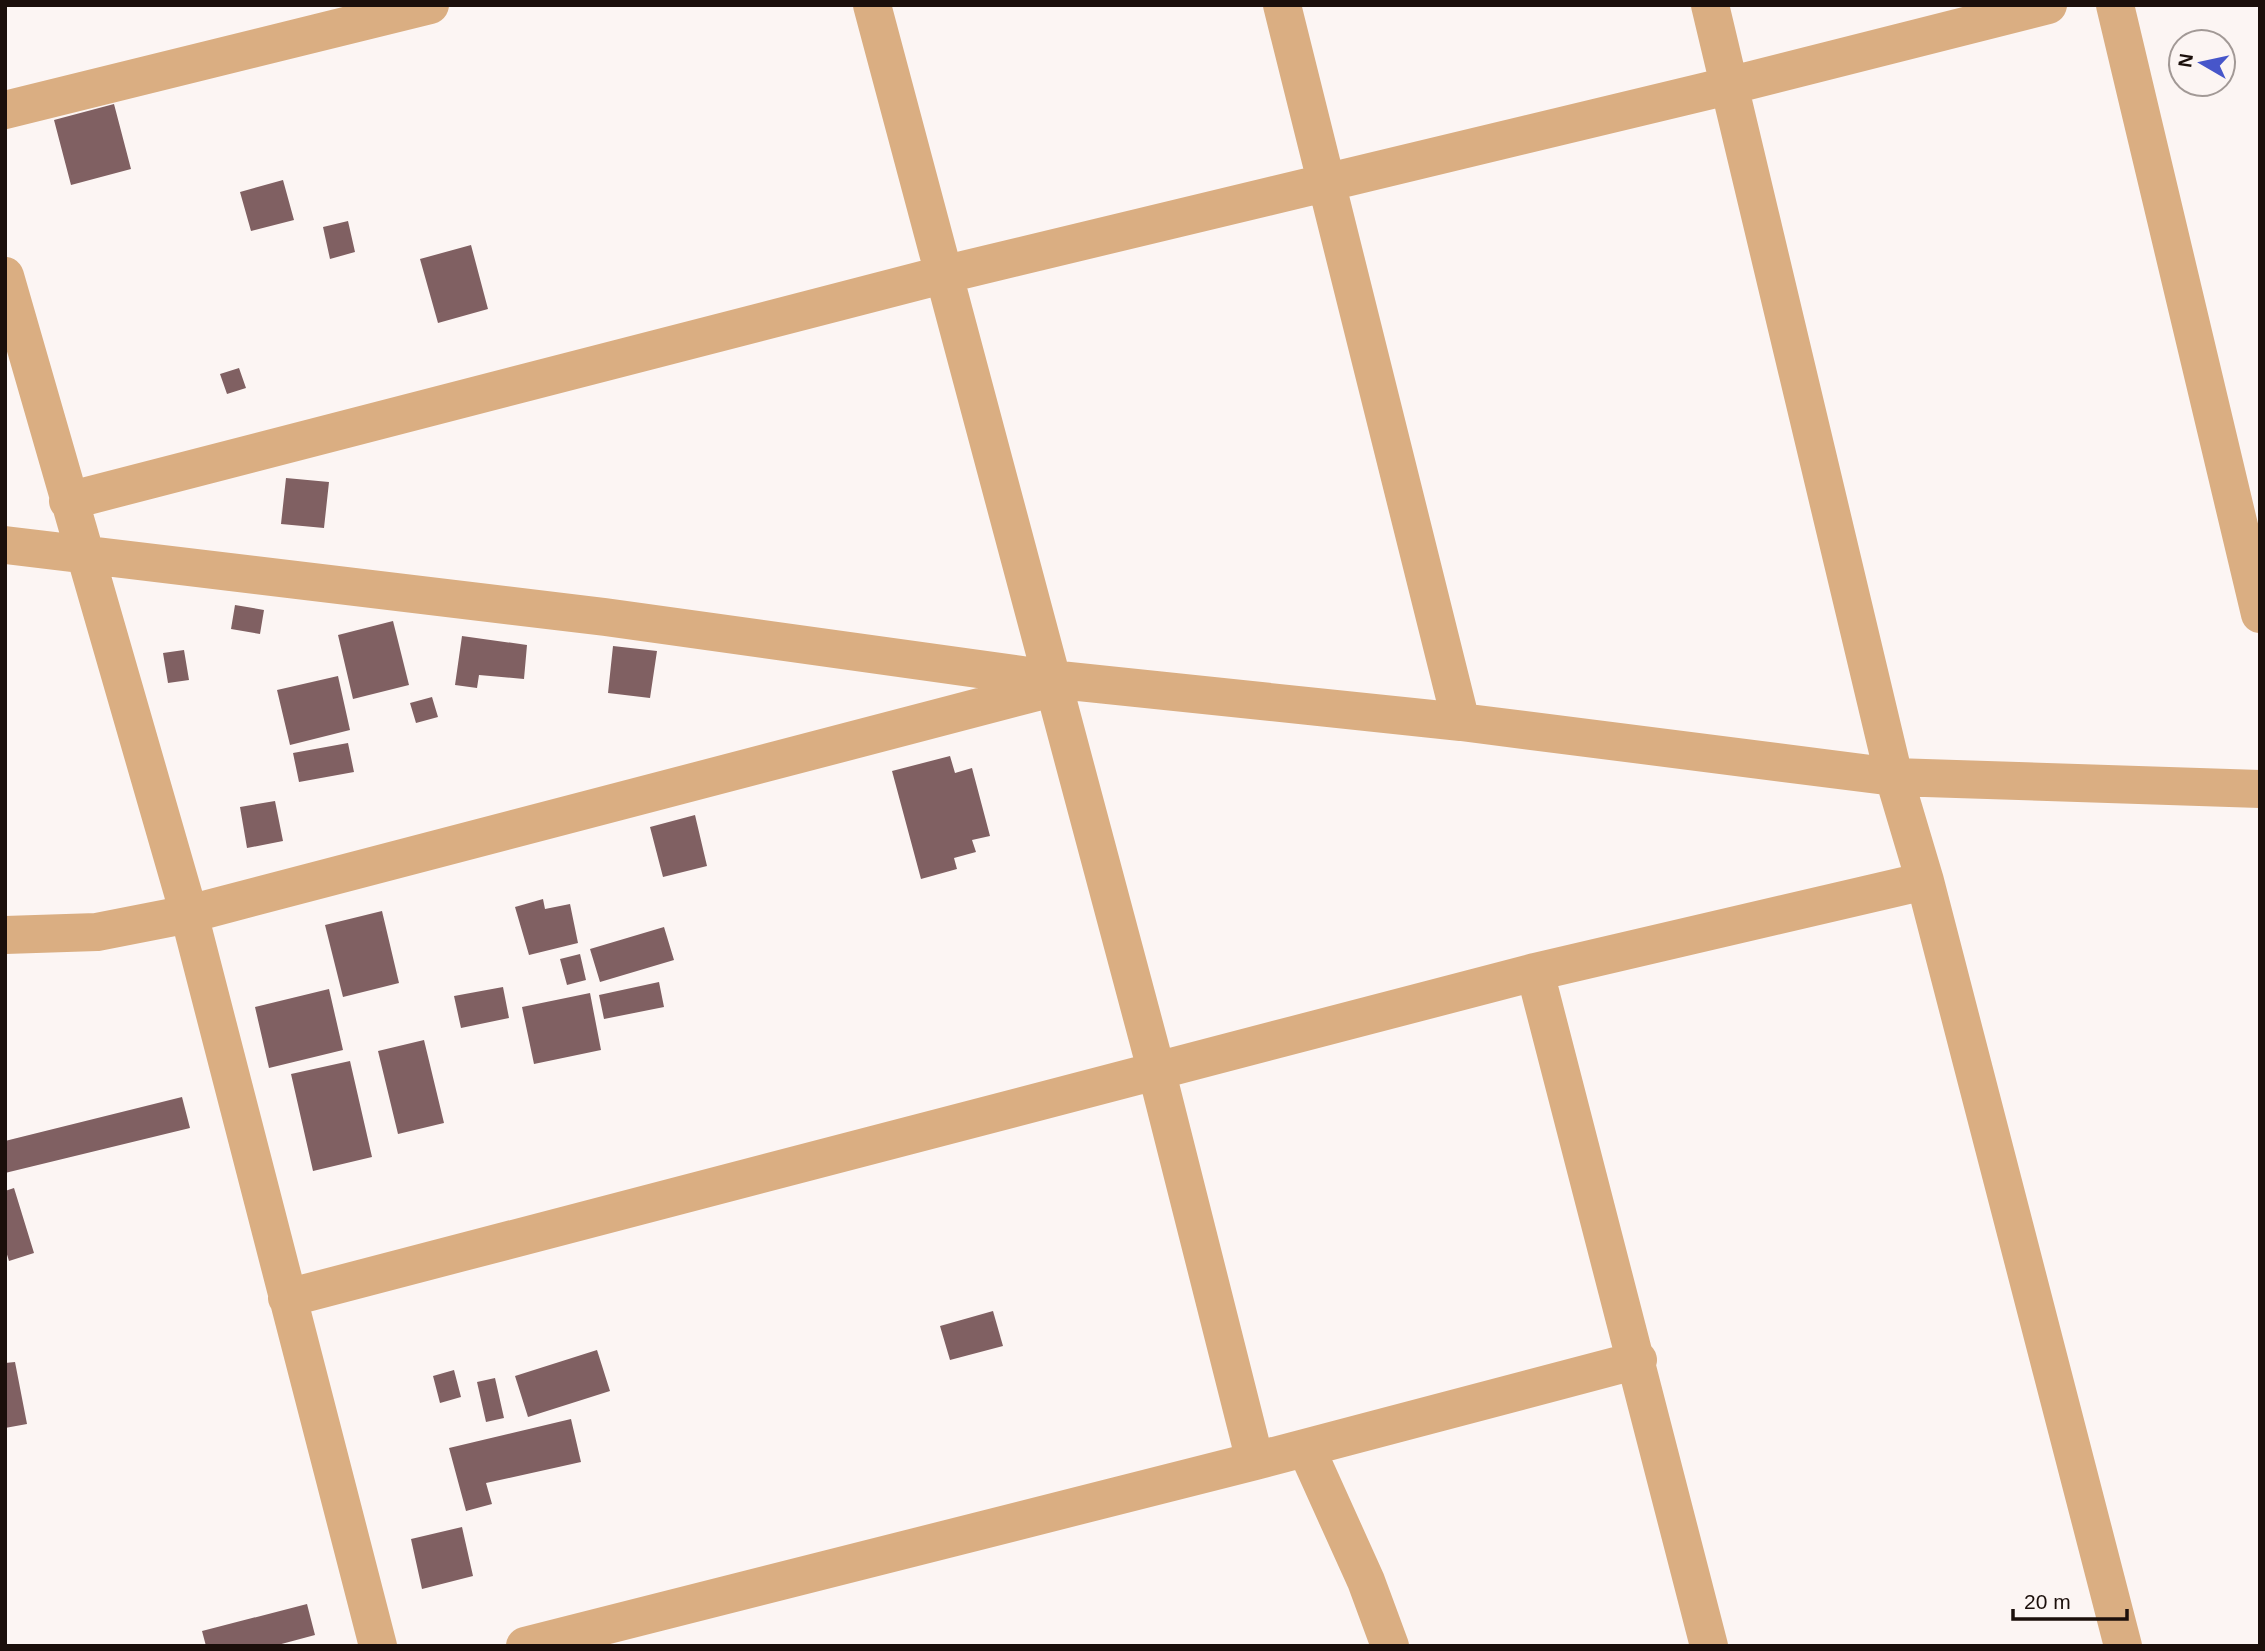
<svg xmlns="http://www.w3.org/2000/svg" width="2265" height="1651" font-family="Arial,sans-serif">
<rect width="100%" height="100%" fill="#fcf5f3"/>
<path fill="#806062" d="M114,104L131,169L71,185L54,120Z
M283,180L294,220L251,231L240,192Z
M348,221L355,252L330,259L323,227Z
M471,245L488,309L438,323L420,259Z
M239,368L246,388L227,394L220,374Z
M286,478L329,482L324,528L281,524Z
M235,605L264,610L260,634L231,629Z
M393,621L409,685L353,699L338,635Z
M462,636L527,645L524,679L479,675L477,688L455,685Z
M613,646L657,651L650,698L608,693Z
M184,650L189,680L168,683L163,653Z
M338,676L350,730L290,745L277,690Z
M432,697L438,717L416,723L410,703Z
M348,743L354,772L299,782L293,753Z
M950,756L955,773L972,768L990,836L972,840L976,852L954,858L957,869L921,879L892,771Z
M275,801L283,841L247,848L240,807Z
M695,815L707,866L663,877L650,827Z
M543,899L545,909L570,904L578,943L529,955L515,907Z
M382,911L399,983L343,997L325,925Z
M664,927L674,960L600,982L590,949Z
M580,954L586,980L567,985L560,959Z
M659,982L664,1007L604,1019L599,995Z
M503,987L509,1018L461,1028L454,996Z
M329,989L343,1050L269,1068L255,1007Z
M590,993L601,1050L534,1064L522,1007Z
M424,1040L444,1123L398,1134L378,1051Z
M350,1061L372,1157L313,1171L291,1074Z
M182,1097L190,1128L5,1173V1141Z
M14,1188L34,1253L9,1261L5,1248V1191Z
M993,1311L1003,1346L950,1360L940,1326Z
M597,1350L610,1391L528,1417L515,1376Z
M15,1362L27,1424L5,1428V1363Z
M454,1370L461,1397L440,1403L433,1376Z
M495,1378L504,1418L486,1422L477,1382Z
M571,1419L581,1462L486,1483L492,1504L466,1511L449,1448Z
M462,1527L473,1576L422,1589L411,1539Z
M307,1604L315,1635L274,1646H206L202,1631Z"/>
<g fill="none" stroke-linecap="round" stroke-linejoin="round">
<path stroke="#daae82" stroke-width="38" d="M872,5L1157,1073L1255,1461
M1282,5L1461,722
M1710,5L1894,777L1925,881L2123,1646
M2115,5L2260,614
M5,110L430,5
M5,276L189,914L378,1646
M68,501L942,275L1732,85L2048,5
M5,545L605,617L1050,679L1461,722L1894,777L2260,789
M5,935L97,932L189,914L1052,688
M1535,972L1709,1646
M287,1298L1535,972L1925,881
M1306,1448L1366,1581L1390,1646
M525,1646L1255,1461L1638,1360"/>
</g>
<rect width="2265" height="1651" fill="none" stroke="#1b0f0b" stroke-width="14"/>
<g transform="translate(2202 63) rotate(279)"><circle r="33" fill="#fcf5f3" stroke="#a29996" stroke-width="2"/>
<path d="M0-5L12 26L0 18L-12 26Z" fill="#4756ca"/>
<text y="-10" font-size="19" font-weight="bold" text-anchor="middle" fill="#1b0f0b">N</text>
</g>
<path d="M2013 1609v10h114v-10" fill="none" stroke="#1b0f0b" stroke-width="3.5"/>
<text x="2024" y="1609" font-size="21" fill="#1b0f0b" stroke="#fcf5f3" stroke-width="5" paint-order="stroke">20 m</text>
</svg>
